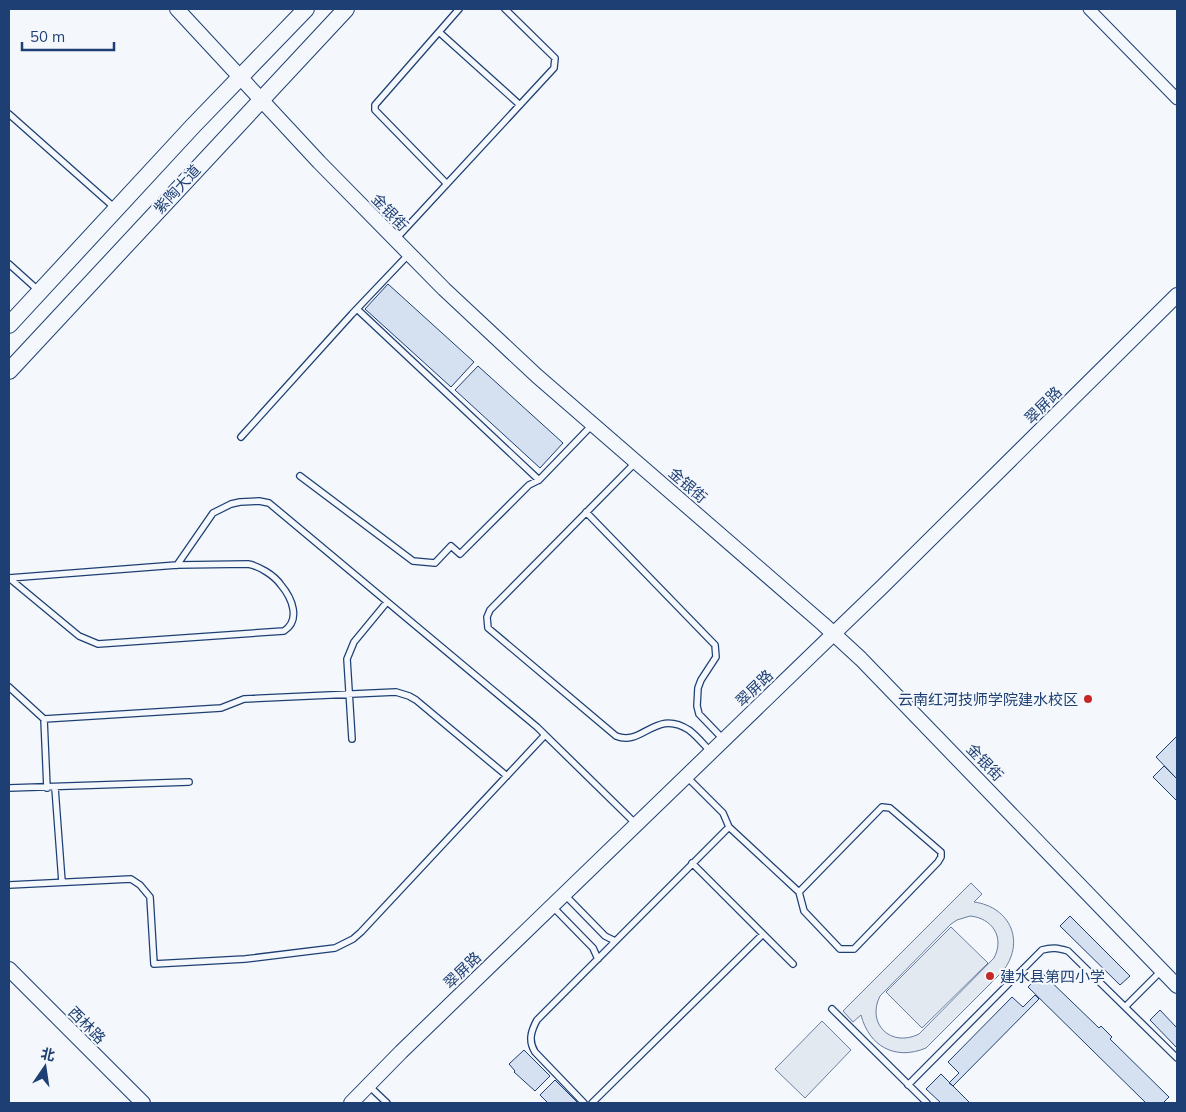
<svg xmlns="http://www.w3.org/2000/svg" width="1186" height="1112" font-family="Mulish,'Noto Sans SC',sans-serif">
<rect width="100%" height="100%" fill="#f4f7fb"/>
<path fill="#e3e9f0" stroke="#687fa3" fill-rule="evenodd" d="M971,883L982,894L974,902C1011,907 1026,943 1002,972L926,1048C895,1061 869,1046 861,1015L853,1022L843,1011ZM970,916C992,918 1005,937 994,958L919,1034C891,1048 866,1024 880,996L951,924L957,920Z
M951,927L988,963L922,1028L886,992Z
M822,1021L851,1050L805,1098L775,1069Z"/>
<path fill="#d5e0f0" stroke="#1d3f73" d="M388,284L474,362L451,387L365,309Z
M478,366L563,443L540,468L455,390Z
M1177,736V776L1176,778L1156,757Z
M1164,766L1177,779V801L1153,777Z
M1070,916L1130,976L1120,985L1060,926Z
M1042,973L1099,1028L1101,1026L1112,1037L1110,1039L1169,1097L1163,1103H1146L1028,987Z
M1035,995L1039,999L953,1086L949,1083L959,1073L948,1062L1012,997L1023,1007Z
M1160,1010L1177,1028V1048L1150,1020Z
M524,1050L550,1076L535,1091L514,1072L515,1071L509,1064Z
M941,1074L970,1103H941L926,1089Z
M555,1080L578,1103H548L540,1095Z"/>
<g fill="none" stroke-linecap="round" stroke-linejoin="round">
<g stroke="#1d3f73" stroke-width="8">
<path id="service" d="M439,32L520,105
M9,114L116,209
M447,184L375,110V105L459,9
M395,240L554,68L555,58L505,9
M9,264L39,291
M357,309L539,480
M241,437L352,314L409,254
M636,462L490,610L487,617L488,628L616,736C643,747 655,708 689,730C697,736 704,745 711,752
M300,476L413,561L435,563L451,546L460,554L529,485L539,480L593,424
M586,512L715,645L716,657L701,680L698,688L697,706L699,714L724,740
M248,564C259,566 274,575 281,585C292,598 301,620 284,631L98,644L79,636L9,578L177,565Z
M177,565L213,513L231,504L240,502L259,501L269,503L537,727L636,824
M9,687L44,719L47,788
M44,719L221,708L244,699L396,692L409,696L416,700L507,776
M352,739L347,659L354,642L387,602
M686,776L723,813L729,827L799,892L804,911L840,949H854L938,862L941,857V852L890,808L882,807L799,892
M9,788L189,782
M55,788L62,882
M692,863L793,964
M9,885L131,879L140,885L150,897L154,964L245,959L335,948L353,939L361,932L545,735
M564,894L605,936L615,941
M552,906L593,948L598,959
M1125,1007L1162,970
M832,1009L927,1103
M368,1085L387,1103
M908,1085L1042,950C1052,947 1058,948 1068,951L1177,1058
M584,1103L535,1052C528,1041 531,1031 537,1020L729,827
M592,1103L763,934"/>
</g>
<g stroke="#1d3f73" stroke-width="13">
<path id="minor" d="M1089,9L1177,99"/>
</g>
<g stroke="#1d3f73" stroke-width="16">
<path id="tertiary" d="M177,9L319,162L444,289L537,376L823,624L861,659L1177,986
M9,969L143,1103
M351,1103L401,1052L883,586L1177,295"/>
</g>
<g stroke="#1d3f73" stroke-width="18">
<path id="secondary" d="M9,325L193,126L306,9
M9,371L346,9"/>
</g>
<use href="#service" stroke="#f4f7fb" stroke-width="5.5"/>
<use href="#minor" stroke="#f4f7fb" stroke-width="11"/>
<use href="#tertiary" stroke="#f4f7fb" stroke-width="14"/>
<use href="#secondary" stroke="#f4f7fb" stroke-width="16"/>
</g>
<g fill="#c62828" stroke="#f4f7fb" stroke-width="2">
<circle cx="1088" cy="699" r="5"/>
<circle cx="990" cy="976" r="5"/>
</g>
<g text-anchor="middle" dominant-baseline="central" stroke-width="4" stroke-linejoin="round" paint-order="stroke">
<g font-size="15" fill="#1d3f73" stroke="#f4f7fb">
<text transform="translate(177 189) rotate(-47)">紫陶大道</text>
<text transform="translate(390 212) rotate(46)">金银街</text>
<text transform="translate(1043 405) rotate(-45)">翠屏路</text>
<text transform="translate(688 485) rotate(41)">金银街</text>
<text transform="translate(754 688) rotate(-44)">翠屏路</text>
<text transform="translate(985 762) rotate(46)">金银街</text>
<text transform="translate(462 970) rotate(-44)">翠屏路</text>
<text transform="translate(87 1025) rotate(45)">西林路</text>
</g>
<g font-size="15" fill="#1d3f73" stroke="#f4f7fb" text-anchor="end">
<text x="1078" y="699">云南红河技师学院建水校区</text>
<text x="1000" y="976" text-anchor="start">建水县第四小学</text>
</g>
</g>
<rect width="1186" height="1112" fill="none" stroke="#1d3f73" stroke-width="20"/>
<g transform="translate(45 1067) rotate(13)" stroke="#f4f7fb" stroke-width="4" paint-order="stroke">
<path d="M0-4L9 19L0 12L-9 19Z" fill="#1d3f73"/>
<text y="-8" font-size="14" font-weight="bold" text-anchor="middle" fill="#1d3f73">北</text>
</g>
<path d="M22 42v8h92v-8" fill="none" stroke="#1d3f73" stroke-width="2.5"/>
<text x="30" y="42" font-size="15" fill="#1d3f73" stroke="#f4f7fb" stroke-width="4" paint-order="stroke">50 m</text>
</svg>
